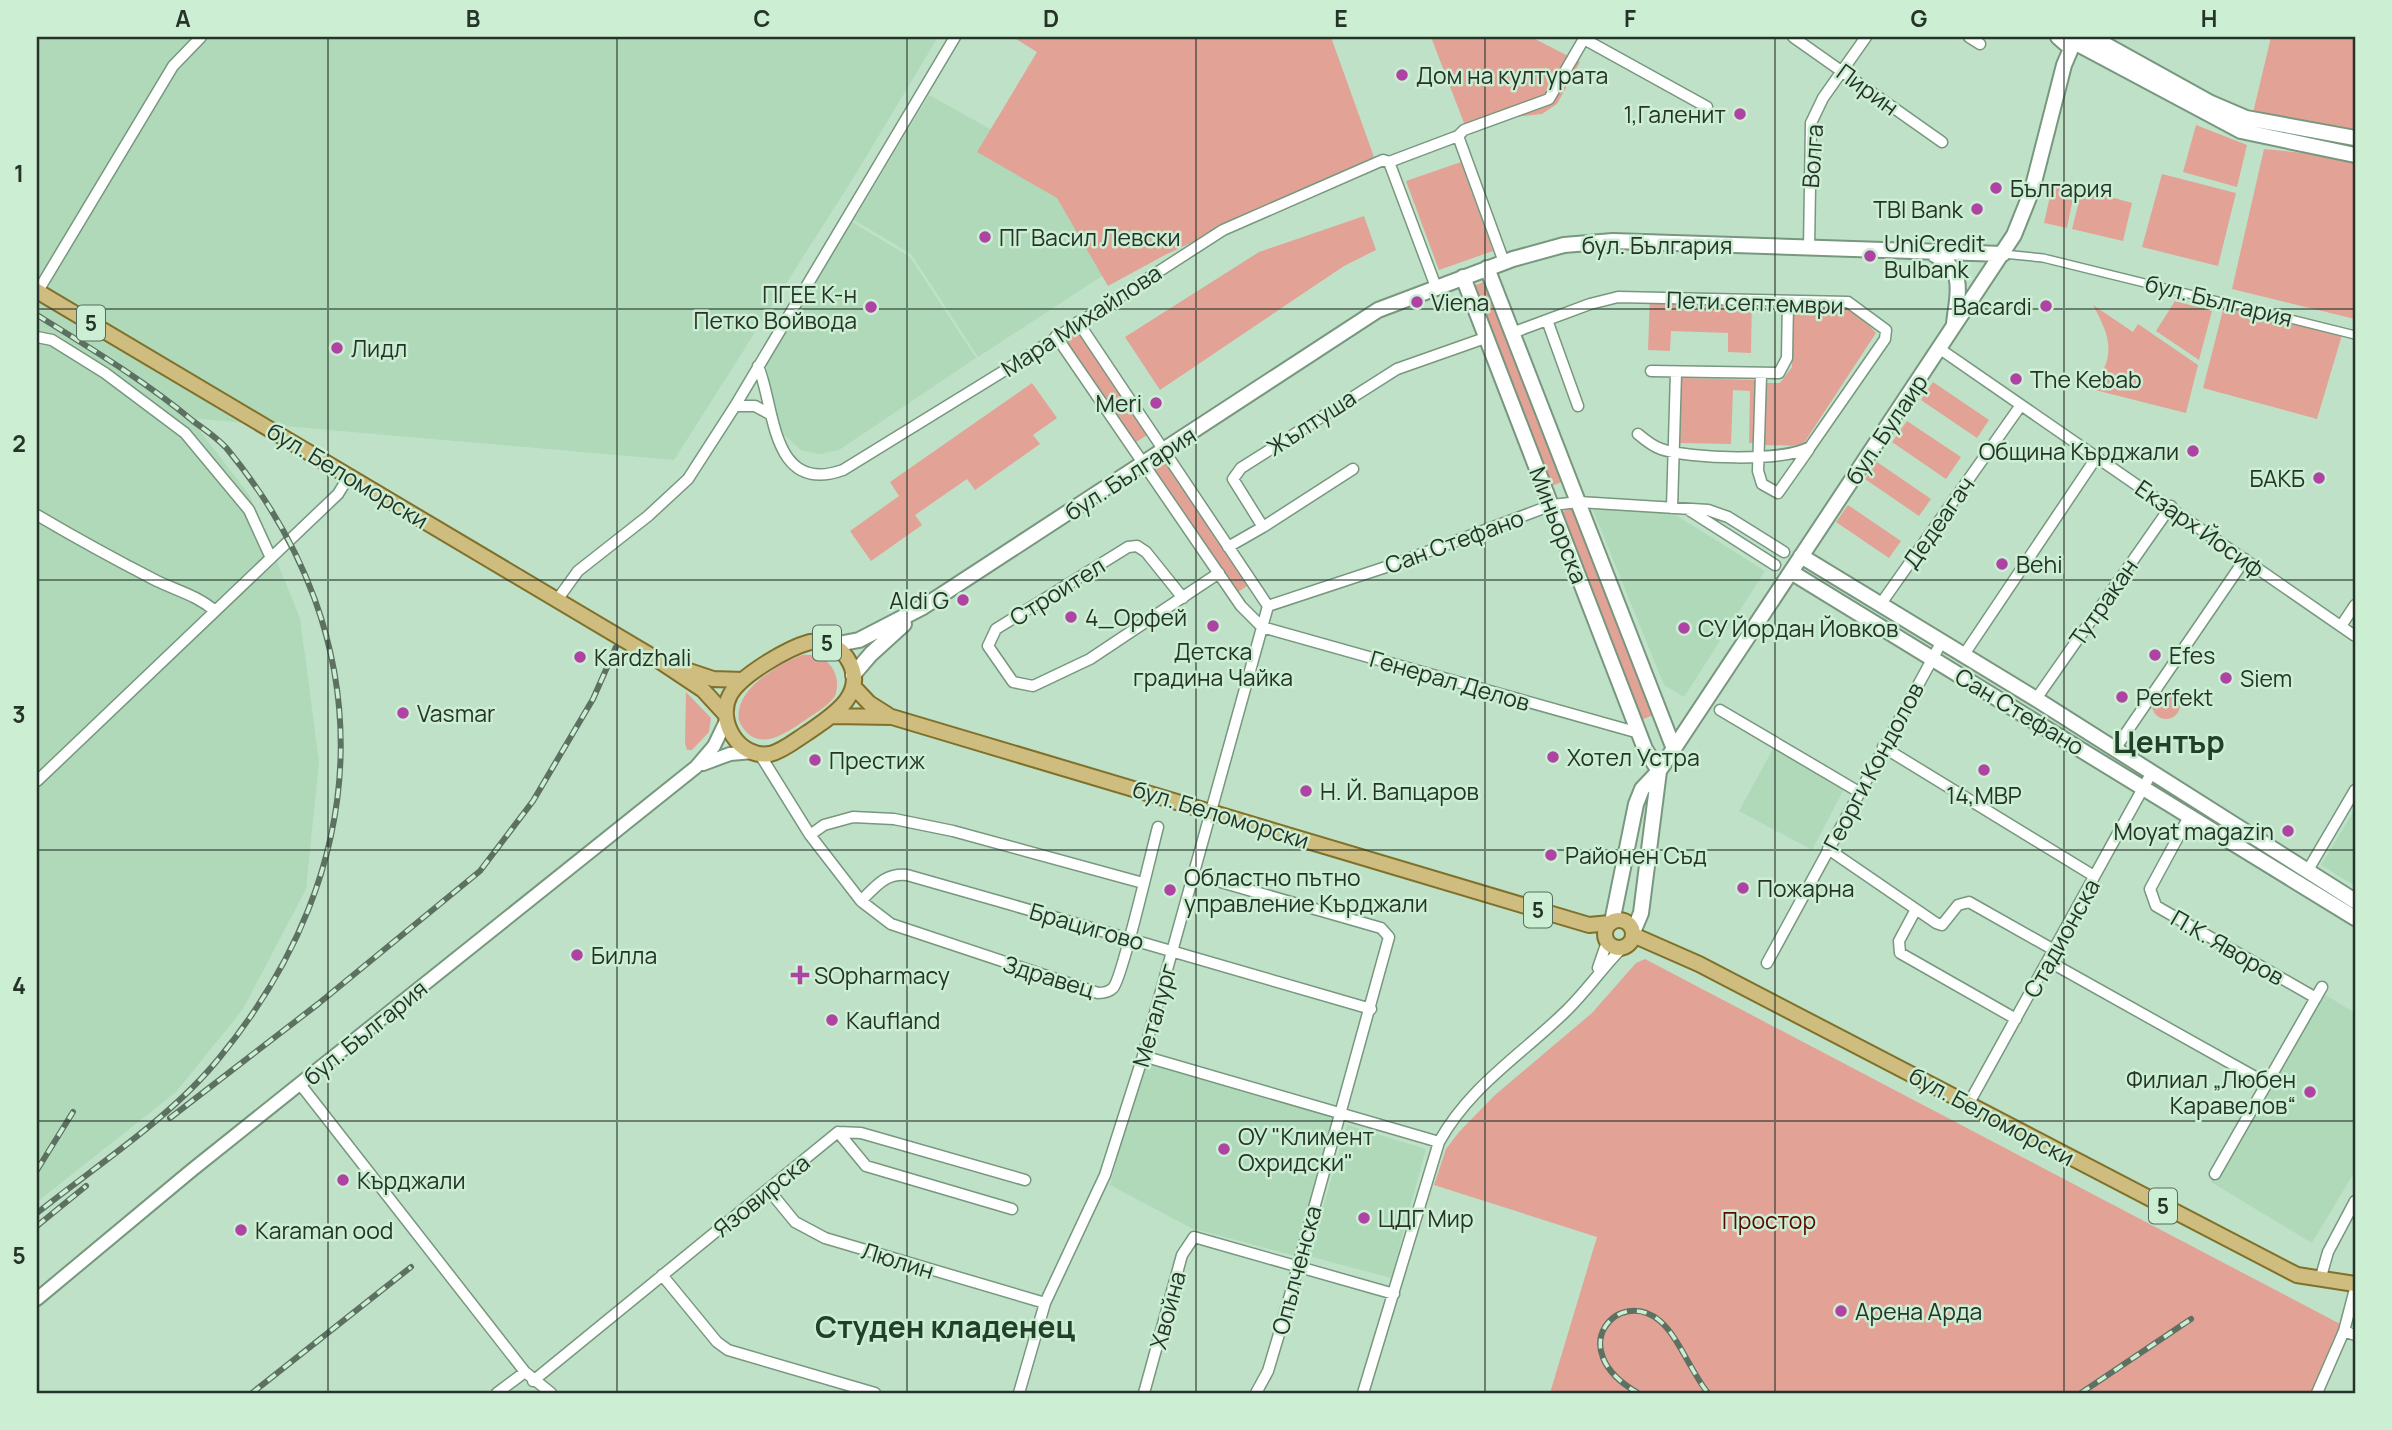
<svg xmlns="http://www.w3.org/2000/svg" width="2392" height="1430" font-family="Manrope,sans-serif">
<rect width="100%" height="100%" fill="#bfe1c7"/>
<path fill="#afd9b9" d="M37,37H938L857,172L674,460L190,418L250,496L300,618L319,762L306,889L243,1009L176,1092L37,1202Z
M929,95L1042,158L1108,272L978,357L911,254L854,220Z
M852,222L910,257L976,358L839,450L819,454L801,450L783,434L775,415L766,364Z
M1593,510H1668L1765,571L1684,697L1664,685Z
M1774,747L1846,785L1812,850L1739,811Z
M2355,809V886L2321,865Z
M2324,994L2355,1013V1171L2312,1243L2211,1182Z
M1144,1061L1338,1113L1295,1256L1191,1228L1110,1185Z
M1347,1125L1426,1149L1391,1278L1309,1256Z"/>
<path fill="#e2a396" d="M1013,37H1331L1374,157L1165,255L1108,286L1057,198L977,152L1037,52Z
M1431,37H1531L1580,62L1557,104L1542,114L1464,123Z
M2271,37H2355V133L2253,113Z
M2196,125L2247,145L2237,187L2183,172Z
M2264,149L2355,158V319L2232,289Z
M1461,162L1493,251L1439,270L1406,181Z
M2162,174L2236,193L2218,266L2142,247Z
M2053,183L2075,188L2067,228L2044,223Z
M2082,189L2132,203L2123,241L2072,229Z
M1364,216L1376,250L1344,266L1160,390L1125,337L1259,252Z
M1484,282L1562,482L1551,486L1473,286Z
M1650,293L1752,296L1751,353L1728,352V333L1671,331L1670,351L1648,350Z
M2175,301L2212,311L2199,360L2156,331Z
M2225,302L2342,335L2317,419L2203,388Z
M1793,304L1852,306L1876,333L1802,446L1764,445L1766,383H1780L1792,367Z
M2093,305L2133,332L2138,324L2198,365L2186,413L2091,389C2116,357 2112,340 2093,305Z
M1076,327L1149,434L1136,442L1063,336Z
M1681,378L1758,380L1756,443H1749L1750,391L1733,390L1731,444L1679,443Z
M1933,382L1989,420L1977,438L1921,400Z
M1032,383L1057,418L1033,435L1040,444L975,490L967,479L915,515L922,525L871,561L850,531L899,496L890,482Z
M1907,421L1961,457L1946,479L1892,442Z
M1163,457L1250,584L1238,592L1151,465Z
M1877,462L1931,499L1919,516L1865,479Z
M1848,505L1901,541L1889,558L1836,522Z
M1575,507L1653,715L1639,721L1561,512Z
M802,655C827,652 843,673 835,696C827,707 815,713 804,721C782,736 755,754 739,721C733,690 777,665 802,655Z
M2152 705a14 14 0 1 1 28 0a14 14 0 1 1-28 0Z
M686,692L711,718L709,732L692,750H687L685,743Z
M1645,959L2344,1326L2317,1393H1550L1597,1237L1434,1185L1446,1149L1459,1132L1495,1095L1592,1013L1636,963Z"/>
<g fill="none" stroke-linecap="round" stroke-linejoin="round">
<g stroke="#77977e" stroke-width="10">
<path id="pedestrian" d="M2003,254L2043,258L2355,335"/>
</g>
<g stroke="#77977e" stroke-width="13">
<path id="minor" d="M1793,37L1942,142
M1969,37L1980,44
M1584,39L1707,107
M1458,136L1504,262
M1389,162L1436,287
M1809,249L1811,123L1823,98L1866,37
M38,291L173,66L201,37
M1547,320L1578,406
M1078,322L1268,606
M1512,333L1590,304L1618,297L1848,302L1886,330L1885,339L1810,447C1784,462 1690,459 1661,449C1652,446 1645,440 1638,434
M1056,336L1241,606L1262,627L1639,733
M37,337L52,340L105,373L185,433L249,510L271,558
M1940,349L2355,636
M758,366C775,405 770,496 843,470L1020,361L1223,230L1383,160L1389,162L1458,136L1464,130L1549,99L1585,37
M1651,371L1779,373L1787,358L1788,301
M1761,375L1758,471L1762,484L1778,493L1809,449
M735,406H755L768,413
M1672,508L1676,373
M1689,510L1775,565
M37,515C76,538 116,560 157,581C178,591 198,596 215,611
M1263,527L1353,469
M1228,547L1263,527L1233,479L1241,468L1397,369L1485,338
M1183,598L1146,552L1137,546L1128,547L996,629L988,646L1013,682L1033,686L1090,659L1219,573
M557,600L578,571L648,516L688,479L735,406L955,37
M1880,605L2021,405
M1268,606L1389,566L1552,505L1579,502L1708,510L1728,517L1784,552
M2341,626L2355,605
M1963,656L2096,458
M2036,699L2171,506
M1720,710L1859,792
M1883,747L2094,876
M2115,749L2245,559
M759,753L810,835L861,901
M37,781L338,494L349,476
M2190,815L2150,889L2156,906L2316,998
M1158,827C1152,849 1122,979 1113,988C1109,992 1103,993 1098,993L891,924L861,901C876,886 885,873 907,875C1062,919 1217,964 1371,1009
M810,835L824,825L853,817L894,819L953,831L1143,883
M1828,849L1936,923L1942,925L1958,905L1969,902L2054,950
M2308,870L2355,790
M1193,874L1381,928L1389,937L1282,1324L1268,1371L1256,1393
M1915,911L1899,941L1900,953L2016,1019
M2048,961L2266,1083
M1767,963L1941,643
M1598,968L1607,942
M1143,1056L1439,1142
M300,1084L525,1372L551,1393
M1969,1103L2152,772
M838,1132L866,1166L1012,1209
M2215,1174L2322,987
M768,1189L795,1222L825,1238L1045,1303
M662,1275L717,1342L728,1350L875,1393
M2320,1280L2328,1252L2355,1201
M2344,1331L2355,1335
M533,1381L838,1132L861,1133L1025,1180
M497,1393L525,1372
M1019,1393L1045,1303L1105,1175L1143,1056L1268,606
M1144,1393L1182,1255L1194,1237L1394,1294
M1363,1393L1439,1142C1470,1086 1521,1055 1565,1012C1586,992 1602,968 1622,948
M2317,1393L2344,1331L2355,1289"/>
</g>
<g stroke="#77977e" stroke-width="16">
<path id="tertiary" d="M703,764L730,754L753,752
M37,1299L192,1170L696,767L714,746L726,721"/>
</g>
<g stroke="#77977e" stroke-width="18">
<path id="secondary" d="M2058,37L2066,44L2079,41
M2092,37L2211,103L2246,118L2355,138
M2076,43L2241,131L2355,155
M1935,255C1967,271 1957,294 1954,324
M1487,268L1674,749
M1463,277L1645,749L1659,771
M1801,556L2036,699L2355,901
M1791,572L2355,918
M833,645L859,640L923,607L1378,310L1513,259L1564,245L1613,241L2003,254
M853,675L871,654L904,624
M1612,922L1636,804L1642,789L1659,771L2014,235L2032,190L2064,65L2073,44
M1633,932L1641,913L1659,771"/>
</g>
<g stroke="#7f702a" stroke-width="18">
<path id="primary" d="M37,291L658,660L703,690L726,715
M810,642C825,641 838,645 847,658C870,693 832,716 807,733C796,740 783,751 770,754C739,759 716,721 730,695C741,675 788,648 810,642Z
M683,669L713,679L743,680
M853,686L869,703L888,715
M833,716L892,717L1589,925L1610,923
M1605 934a14 14 0 1 1 28 0a14 14 0 1 1-28 0Z
M1633,935L1699,964L2297,1275L2355,1284"/>
</g>
<use href="#pedestrian" stroke="#fff" stroke-width="7"/>
<use href="#minor" stroke="#fff" stroke-width="10"/>
<use href="#tertiary" stroke="#fff" stroke-width="12"/>
<use href="#secondary" stroke="#fff" stroke-width="14"/>
<use href="#primary" stroke="#cfbd7f" stroke-width="14"/>
<g stroke="#5c7162" stroke-width="6">
<path id="rail" d="M37,315C90,348 145,381 193,421C205,430 219,439 228,450C385,641 374,869 220,1057C172,1117 97,1165 37,1213
M170,1118L318,1004L480,871L533,801L593,699L616,647
M37,1170L73,1112
M37,1226L86,1186
M252,1393L411,1267
M1638,1393C1561,1349 1619,1286 1660,1321C1678,1336 1691,1372 1708,1393
M2081,1393L2191,1319"/>
</g>
<use href="#rail" stroke="#ccefd3" stroke-width="3.5" stroke-dasharray="10" stroke-linecap="butt"/>
</g>
<path fill="none" stroke="#253329" stroke-width="2" stroke-opacity="0.55" d="M328,37V1393M617,37V1393M907,37V1393M1196,37V1393M1485,37V1393M1775,37V1393M2064,37V1393M37,309H2355M37,580H2355M37,850H2355M37,1121H2355"/>
<g fill="#ae43a3" stroke="#ccefd3" stroke-width="2.5">
<circle cx="1402" cy="75" r="7"/>
<circle cx="1740" cy="114" r="7"/>
<circle cx="1996" cy="188" r="7"/>
<circle cx="1977" cy="209" r="7"/>
<circle cx="985" cy="237" r="7"/>
<circle cx="1870" cy="256" r="7"/>
<circle cx="1417" cy="302" r="7"/>
<circle cx="2046" cy="306" r="7"/>
<circle cx="871" cy="307" r="7"/>
<circle cx="337" cy="348" r="7"/>
<circle cx="2016" cy="379" r="7"/>
<circle cx="1156" cy="403" r="7"/>
<circle cx="2193" cy="451" r="7"/>
<circle cx="2319" cy="478" r="7"/>
<circle cx="2002" cy="564" r="7"/>
<circle cx="963" cy="600" r="7"/>
<circle cx="1071" cy="617" r="7"/>
<circle cx="1213" cy="626" r="7"/>
<circle cx="1684" cy="628" r="7"/>
<circle cx="2155" cy="655" r="7"/>
<circle cx="580" cy="657" r="7"/>
<circle cx="2226" cy="678" r="7"/>
<circle cx="2122" cy="697" r="7"/>
<circle cx="403" cy="713" r="7"/>
<circle cx="1553" cy="757" r="7"/>
<circle cx="815" cy="760" r="7"/>
<circle cx="1984" cy="770" r="7"/>
<circle cx="1306" cy="791" r="7"/>
<circle cx="2288" cy="831" r="7"/>
<circle cx="1551" cy="855" r="7"/>
<circle cx="1743" cy="888" r="7"/>
<circle cx="1170" cy="890" r="7"/>
<circle cx="577" cy="955" r="7"/>
<path d="M796.5 964.5h7v7h7v7h-7v7h-7v-7h-7v-7h7z"/>
<circle cx="832" cy="1020" r="7"/>
<circle cx="2310" cy="1092" r="7"/>
<circle cx="1224" cy="1149" r="7"/>
<circle cx="343" cy="1180" r="7"/>
<circle cx="1364" cy="1218" r="7"/>
<circle cx="241" cy="1230" r="7"/>
<circle cx="1841" cy="1311" r="7"/>
</g>
<g text-anchor="middle" dominant-baseline="central" stroke-width="5" stroke-linejoin="round" paint-order="stroke">
<g fill="#ccefd3" stroke="#576b5c" stroke-width="2">
<rect x="77" y="305.5" width="28" height="35" rx="5"/>
<rect x="813" y="625.5" width="28" height="35" rx="5"/>
<rect x="1524" y="892.5" width="28" height="35" rx="5"/>
<rect x="2149" y="1188.5" width="28" height="35" rx="5"/>
</g>
<g font-size="21" font-weight="bold" fill="#253329">
<text x="91" y="323">5</text>
<text x="827" y="643">5</text>
<text x="1538" y="910">5</text>
<text x="2163" y="1206">5</text>
</g>
<g font-size="23" fill="#253329" stroke="#ccefd3" text-anchor="start">
<text x="1416" y="75">Дом на културата</text>
<text x="1726" y="114" text-anchor="end">1,Галенит</text>
<text x="2010" y="188">България</text>
<text x="1963" y="209" text-anchor="end">TBI Bank</text>
<text x="999" y="237">ПГ Васил Левски</text>
<text x="1884" y="243">UniCredit<tspan x="1884" dy="26">Bulbank</tspan></text>
<text x="857" y="294" text-anchor="end">ПГЕЕ К-н<tspan x="857" dy="26">Петко Войвода</tspan></text>
<text x="1431" y="302">Viena</text>
<text x="2032" y="306" text-anchor="end">Bacardi</text>
<text x="351" y="348">Лидл</text>
<text x="2030" y="379">The Kebab</text>
<text x="1142" y="403" text-anchor="end">Meri</text>
<text x="2179" y="451" text-anchor="end">Община Кърджали</text>
<text x="2305" y="478" text-anchor="end">БАКБ</text>
<text x="2016" y="564">Behi</text>
<text x="949" y="600" text-anchor="end">Aldi G</text>
<text x="1085" y="617">4_Орфей</text>
<text x="1698" y="628">СУ Йордан Йовков</text>
<text x="1213" y="651" text-anchor="middle">Детска<tspan x="1213" dy="26">градина Чайка</tspan></text>
<text x="2169" y="655">Efes</text>
<text x="594" y="657">Kardzhali</text>
<text x="2240" y="678">Siem</text>
<text x="2136" y="697">Perfekt</text>
<text x="417" y="713">Vasmar</text>
<text x="1567" y="757">Хотел Устра</text>
<text x="829" y="760">Престиж</text>
<text x="1320" y="791">Н. Й. Вапцаров</text>
<text x="1984" y="795" text-anchor="middle">14,МВР</text>
<text x="2274" y="831" text-anchor="end">Moyat magazin</text>
<text x="1565" y="855">Районен Съд</text>
<text x="1184" y="877">Областно пътно<tspan x="1184" dy="26">управление Кърджали</tspan></text>
<text x="1757" y="888">Пожарна</text>
<text x="591" y="955">Билла</text>
<text x="814" y="975">SOpharmacy</text>
<text x="846" y="1020">Kaufland</text>
<text x="2296" y="1079" text-anchor="end">Филиал „Любен<tspan x="2296" dy="26">Каравелов“</tspan></text>
<text x="1238" y="1136">ОУ "Климент<tspan x="1238" dy="26">Охридски"</tspan></text>
<text x="357" y="1180">Кърджали</text>
<text x="1378" y="1218">ЦДГ Мир</text>
<text x="255" y="1230">Karaman ood</text>
<text x="1855" y="1311">Арена Арда</text>
</g>
<g font-size="23" fill="#253329" stroke="#ccefd3">
<text transform="translate(1868 89) rotate(36)">Пирин</text>
<text transform="translate(1812 156) rotate(-86)">Волга</text>
<text x="1657" y="245">бул. България</text>
<text transform="translate(2219 300) rotate(14)">бул. България</text>
<text transform="translate(1755 302) rotate(2)">Пети септември</text>
<text transform="translate(1081 320) rotate(-33)">Мара Михайлова</text>
<text transform="translate(1311 422) rotate(-33)">Жълтуша</text>
<text transform="translate(1886 429) rotate(-56)">бул. Булаир</text>
<text transform="translate(1130 473) rotate(-33)">бул. България</text>
<text transform="translate(348 475) rotate(31)">бул. Беломорски</text>
<text transform="translate(1938 522) rotate(-55)">Дедеагач</text>
<text transform="translate(1559 525) rotate(69)">Миньорска</text>
<text transform="translate(2200 528) rotate(35)">Екзарх Йосиф</text>
<text transform="translate(1454 541) rotate(-20)">Сан Стефано</text>
<text transform="translate(1057 591) rotate(-32)">Строител</text>
<text transform="translate(2103 602) rotate(-55)">Тутракан</text>
<text transform="translate(1450 680) rotate(16)">Генерал Делов</text>
<text transform="translate(2020 711) rotate(31)">Сан Стефано</text>
<text transform="translate(1873 766) rotate(-62)">Георги Кондолов</text>
<text transform="translate(1221 814) rotate(17)">бул. Беломорски</text>
<text transform="translate(1087 926) rotate(16)">Брацигово</text>
<text transform="translate(2061 938) rotate(-61)">Стадионска</text>
<text transform="translate(2228 947) rotate(30)">П.К. Яворов</text>
<text transform="translate(1049 976) rotate(17)">Здравец</text>
<text transform="translate(1154 1015) rotate(-74)">Металург</text>
<text transform="translate(365 1032) rotate(-39)">бул. България</text>
<text transform="translate(1992 1116) rotate(28)">бул. Беломорски</text>
<text transform="translate(761 1195) rotate(-39)">Язовирска</text>
<text transform="translate(898 1260) rotate(17)">Люлин</text>
<text transform="translate(1296 1270) rotate(-75)">Опълченска</text>
<text transform="translate(1167 1310) rotate(-75)">Хвойна</text>
</g>
<g font-size="23" fill="#590900" stroke="#ccefd3">
<text x="1769" y="1220">Простор</text>
</g>
<g font-size="30" font-weight="bold" fill="#213f29" stroke="#ccefd3">
<text x="2169" y="741">Център</text>
<text x="945" y="1326">Студен кладенец</text>
</g>
</g>
<rect width="2392" height="1430" fill="none" stroke="#ccefd3" stroke-width="77"/>
<rect x="38" y="38" width="2316" height="1354" fill="none" stroke="#253329" stroke-width="2.5"/>
<g font-size="23" text-anchor="middle" font-weight="bold" fill="#253329">
<text x="183" y="27">A</text>
<text x="473" y="27">B</text>
<text x="762" y="27">C</text>
<text x="1051" y="27">D</text>
<text x="1341" y="27">E</text>
<text x="1630" y="27">F</text>
<text x="1919" y="27">G</text>
<text x="2209" y="27">H</text>
<text x="19" y="182">1</text>
<text x="19" y="452">2</text>
<text x="19" y="723">3</text>
<text x="19" y="994">4</text>
<text x="19" y="1264">5</text>
</g>
</svg>
